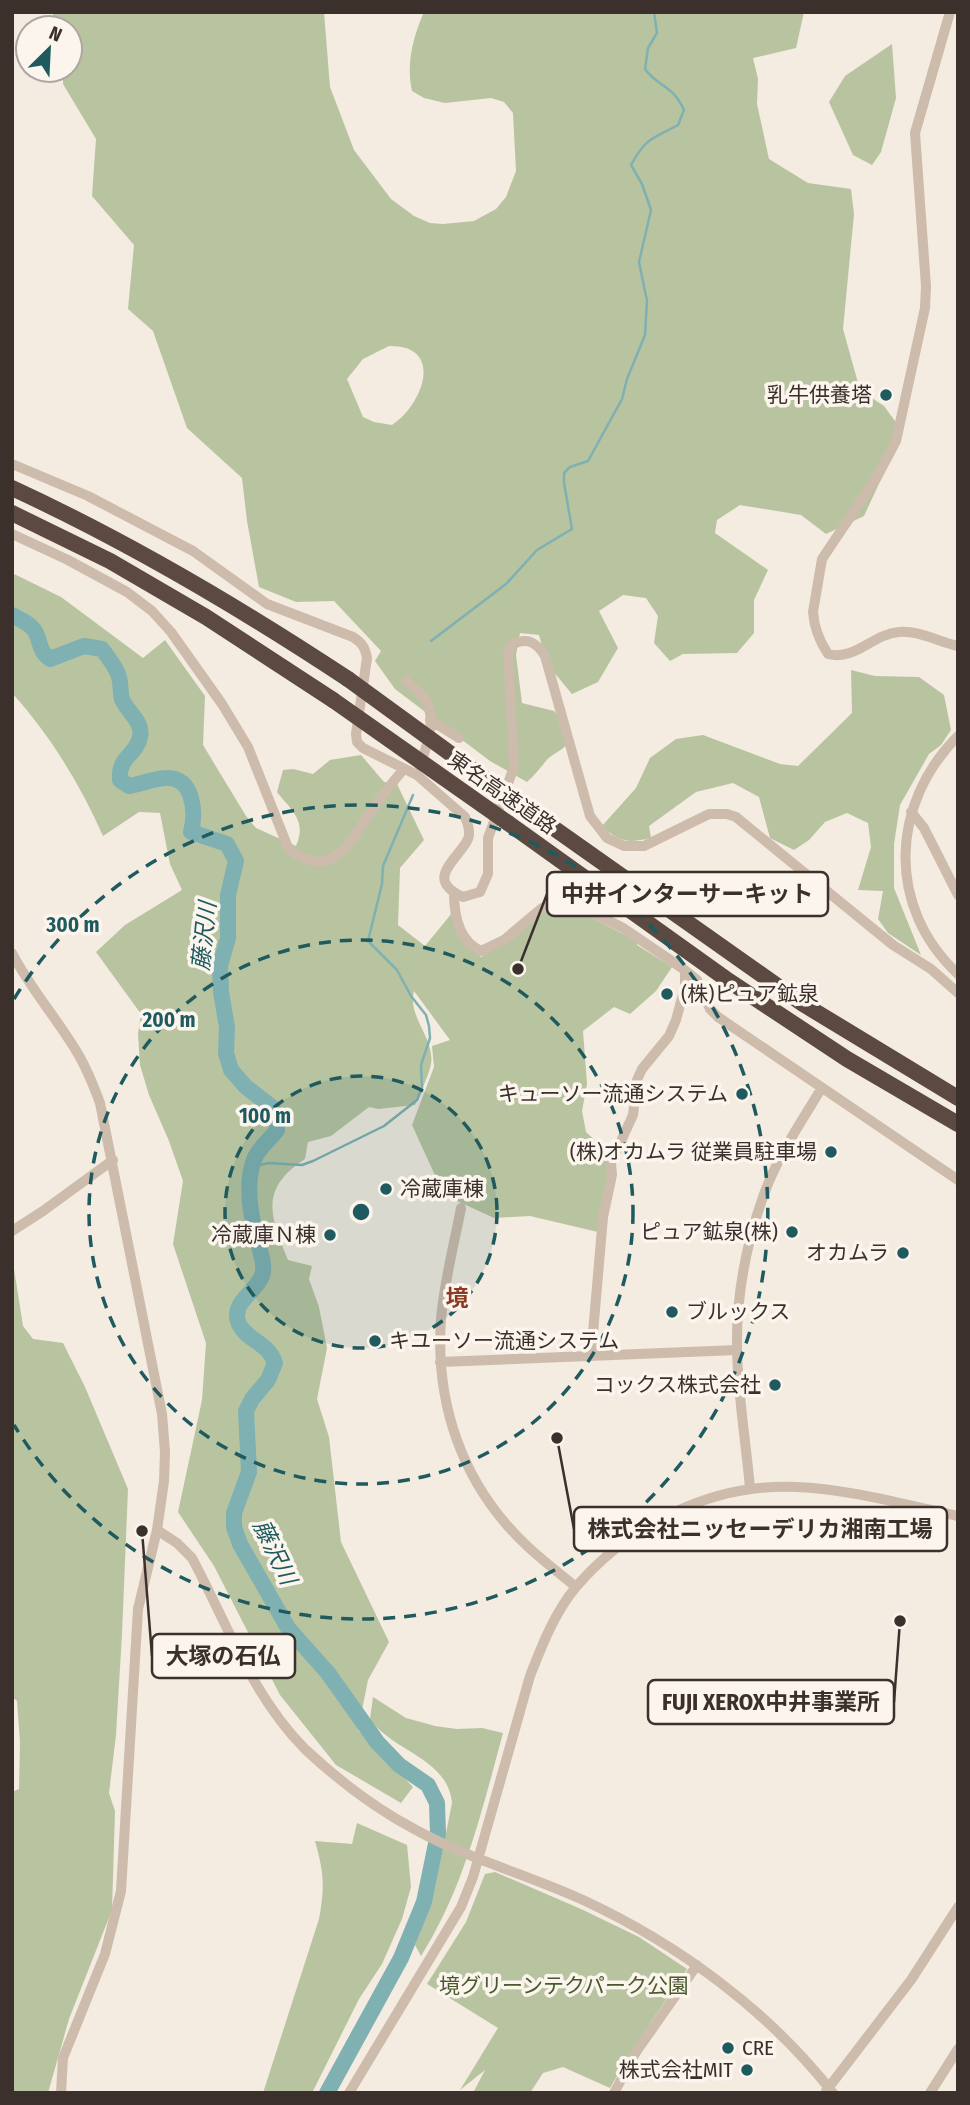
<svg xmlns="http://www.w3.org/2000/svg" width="970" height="2105" font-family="'Fira Sans Condensed','Noto Sans JP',sans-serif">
<rect width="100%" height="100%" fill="#f4ebe1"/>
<path fill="#b8c4a0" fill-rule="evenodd" d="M55,12H324L330,87L354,150L391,199L414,216L430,223L443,224L474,221L496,209L506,197L516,171L513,113L504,102L491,98L445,103L424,98L412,91C406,64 413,37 424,12H804L796,48L753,58L758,79L757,104L769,159L808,183L851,189L854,214L843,329L860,390L884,406L903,432L864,516L826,534L801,515L740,505L717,520L715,533L768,570L754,600V633L737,653L683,654L670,661L654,643L658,616L646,598L623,595L599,611L618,648L598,682L572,694L547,664L539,635L520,633L516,655L522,703L554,711L564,725L568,743C561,752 551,754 546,761C540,768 535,775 527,782L490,761L395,689L375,661L381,651L334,601L296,602L259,587L247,521L242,478L187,428L153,331L128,309L134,245L92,196L96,139L63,84V70H70V28H51L47,24ZM389,346C446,345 422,406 392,425L374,422L363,417L347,379L363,359Z
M892,44L896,98L881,152L872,165L853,155L829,102L845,76Z
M12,573L61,597L143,658L165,640L205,696L203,745L246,816L256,828L296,846C307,821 292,811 277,792L283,770L293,769L313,774L330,760L361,755L384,782L397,784L424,840L400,868L398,925L425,946L452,913L467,945L481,957L522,931L544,911L568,905L638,942L637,945L672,967L656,991L630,1014L614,1007L583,1031L587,1084L582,1111L586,1132L612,1156L598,1232L530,1216L494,1218L444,1195L412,1125L434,1067L432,1046L450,1040L414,991C407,1017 435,1038 431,1064C428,1078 420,1093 415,1105L378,1109L369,1107L331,1136L308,1142L305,1159C259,1189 270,1216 288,1260L312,1266L309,1279L319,1307L327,1348L317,1399L329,1437L341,1542L389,1642L368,1680L358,1730L413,1787L401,1803L336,1765L280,1695L214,1566L178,1512L202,1400L206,1343L173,1244L183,1181L169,1141L149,1095L140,1065L138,1034L141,1014L96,952L125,925L182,890L170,864L160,813L139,812L103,836C80,784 50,735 12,693Z
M851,670L875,676L919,677L944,695L951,730L941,745L929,754L900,805L894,844V888L921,955L888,933L878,919L883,891L858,890L871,847L868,823L847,813L825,822L809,840L794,850L770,838L759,797L733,783L696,792L649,826L651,838C628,843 620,843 602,826L636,788L650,758L676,739L703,735L780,764L798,766L852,713Z
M12,1256L23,1326L33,1339L63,1343L85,1387L128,1489L122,1634L116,1735L109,1793L115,1811L112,1910L69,2019L48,2093H12V1792L19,1789L20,1742L17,1701L12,1697Z
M373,1697L406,1718L435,1726L457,1729L482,1728L503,1733C482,1810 464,1888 421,1956L415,1945L435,1888L452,1803C448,1758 393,1752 370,1719Z
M357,1823L407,1845L411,1887L402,1919L382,1964L359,1999L312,2093H263L319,1919C325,1886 324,1873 315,1841L352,1844Z
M495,1872L581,1909L639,1937L687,1969L634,2047L610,2088L563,2067L543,2073L530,2093H473L485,2070L460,2090L498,2028L427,1984L466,1922L485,1874Z"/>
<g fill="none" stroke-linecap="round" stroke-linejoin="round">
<path stroke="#7fb0b2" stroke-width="2.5" d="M431,641L506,584L537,550L572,529L564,483V473L570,467L588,461L622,399L627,379L645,335L647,301L639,262L651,210L642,184L631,165C646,137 653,139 678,125L684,110C672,84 659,88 645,69L648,48L657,33L654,12
M252,1167L269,1163L302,1165L313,1161L384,1126L417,1100L422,1088L421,1065L430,1038L429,1026L426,1015L411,996L397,970L368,941L382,884L383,866L413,795"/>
<path stroke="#7fb0b2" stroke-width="16" d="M12,615C21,620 32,624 36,633C41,644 39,651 50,659L84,646L102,649C108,658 116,666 119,677C121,684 120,692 122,699C127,712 144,722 140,737C136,756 118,756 120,780L129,786C141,784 155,778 167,778C194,777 196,814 191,832L227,844L236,861L228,895V938L220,966L221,992L227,1027L226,1053L231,1070L246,1087L272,1107L277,1117V1130C270,1140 258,1148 254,1160C245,1183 250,1212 256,1235C258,1246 265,1261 263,1272C260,1291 229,1301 239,1324C246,1340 269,1343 275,1363L268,1380L252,1399L246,1411L249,1472L234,1513V1527L240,1544L288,1628L328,1673L377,1742L399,1765L428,1785L437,1803L438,1834L424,1902L401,1958L327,2093"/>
<path stroke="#cdbbac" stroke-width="10" d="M950,12L915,133L926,286L925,308L896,441L877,477L822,559L813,612C814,626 820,642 828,654C856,661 872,634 899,632C918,630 939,642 958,646
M12,464L88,496L193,551L267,604L353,637C362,643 365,647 367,658L356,734L357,742L363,748L417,775L465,817C468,824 471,832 468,839C458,860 423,879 463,897L480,892L488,874V838L514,767L508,652L512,645C527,636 537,643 545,656L590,816L607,838L624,846H644L709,814H727L736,817L893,945L931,969L958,993
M12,534L68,560L127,592L152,611L171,632L222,704L248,747L289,850C331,880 348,846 369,814C380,798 391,784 403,770
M406,681C412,687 421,694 426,701C437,720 426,748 420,766
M430,720L459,738
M958,736C890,804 886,907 958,974
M911,812L924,828L958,895
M454,893C454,915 459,941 481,951L504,940L542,908L565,901L574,903L623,928L682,968L697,980L710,1009L718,1017L958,1180
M12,953C30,988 55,1016 75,1049C86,1066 93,1084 100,1103L162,1414L165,1452L164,1481L157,1530L138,1609L121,1891L105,1954L63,2058L61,2093
M461,1208C454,1245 444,1282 441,1319C435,1403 462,1483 523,1542C539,1558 558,1572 576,1587
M12,1231L43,1211L113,1160
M591,1356L603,1217L612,1175L611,1163L633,1115L637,1080L642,1069L669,1036L676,1020L685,987V971
M440,1362L737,1350
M750,1488C746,1443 738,1396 737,1350C736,1299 746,1245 763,1197C776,1159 800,1124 821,1089
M157,1530L177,1543L192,1558C227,1623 252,1696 305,1749C338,1780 376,1809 416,1830C469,1859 528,1875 583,1900C678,1944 768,2010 833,2093
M826,2091L911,1980L958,1907
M349,2093L461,1907L473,1877L530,1676C542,1645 555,1612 576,1587C630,1524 713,1483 796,1487C850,1489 905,1505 958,1516
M614,2093L636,2052L697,1965
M930,2093L958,2049"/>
<path stroke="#5c4a42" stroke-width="16" d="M12,488C131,543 239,607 348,679
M12,513L110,561L206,617L333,700
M521,805L803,1004L958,1098
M508,823L729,981L847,1059L958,1124"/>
<path stroke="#5c4a42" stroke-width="16" d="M348,679L521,805
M333,700L508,823"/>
</g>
<circle cx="361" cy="1212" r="136" fill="#1f5a5e" fill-opacity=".12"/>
<g fill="none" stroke="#1f5a5e" stroke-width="3.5" stroke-dasharray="12 9">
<circle cx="361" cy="1212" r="136"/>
<circle cx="361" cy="1212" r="272"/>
<path d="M14 999A407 407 0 1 1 14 1425"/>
</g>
<g fill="#1f5a5e" stroke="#fbf5ee" stroke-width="2.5">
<circle cx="886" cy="395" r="7"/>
<circle cx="667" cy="994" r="7"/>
<circle cx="742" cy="1094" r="7"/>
<circle cx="831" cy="1152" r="7"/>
<circle cx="386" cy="1189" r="7"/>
<circle cx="792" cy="1232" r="7"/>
<circle cx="330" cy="1235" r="7"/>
<circle cx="903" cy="1253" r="7"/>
<circle cx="672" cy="1312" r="7"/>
<circle cx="375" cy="1341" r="7"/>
<circle cx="775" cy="1385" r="7"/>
<circle cx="728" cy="2048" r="7"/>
<circle cx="747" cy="2070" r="7"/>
</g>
<g text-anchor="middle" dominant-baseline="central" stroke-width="7" stroke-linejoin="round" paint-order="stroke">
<g font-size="21" fill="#3b302b" stroke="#fbf5ee" text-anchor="end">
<text x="872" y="395">乳牛供養塔</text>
<text x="681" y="994" text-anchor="start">(株)ピュア鉱泉</text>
<text x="728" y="1094">キューソー流通システム</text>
<text x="817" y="1152">(株)オカムラ 従業員駐車場</text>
<text x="400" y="1189" text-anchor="start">冷蔵庫棟</text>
<text x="778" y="1232">ピュア鉱泉(株)</text>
<text x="316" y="1235">冷蔵庫Ｎ棟</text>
<text x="889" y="1253">オカムラ</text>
<text x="686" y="1312" text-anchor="start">ブルックス</text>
<text x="389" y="1341" text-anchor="start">キユーソー流通システム</text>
<text x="761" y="1385">コックス株式会社</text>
<text x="742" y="2048" text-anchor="start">CRE</text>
<text x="733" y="2070">株式会社MIT</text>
</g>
<g font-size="21" fill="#3b302b" stroke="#fbf5ee">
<text transform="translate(502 793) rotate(35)">東名高速道路</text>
</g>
<g font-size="21" fill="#4a5a2e" stroke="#fbf5ee">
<text x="564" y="1986">境グリーンテクパーク公園</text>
</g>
<g font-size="23" font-style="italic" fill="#1f5a5e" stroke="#fbf5ee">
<text transform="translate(204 936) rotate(-84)">藤沢川</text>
<text transform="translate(275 1552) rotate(64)">藤沢川</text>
</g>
<g font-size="23" font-weight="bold" fill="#8c3b22" stroke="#fbf5ee">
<text x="457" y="1298">境</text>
</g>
</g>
<circle cx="361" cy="1212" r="10" fill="#1f5a5e" stroke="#fbf5ee" stroke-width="3.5"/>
<g font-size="21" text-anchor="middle" font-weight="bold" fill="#1f5a5e" stroke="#fbf5ee" stroke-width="7" stroke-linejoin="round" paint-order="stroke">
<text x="73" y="932">300 m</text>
<text x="169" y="1027">200 m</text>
<text x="265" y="1123">100 m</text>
</g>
<path fill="none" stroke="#3b302b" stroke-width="2.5" d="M518 969L547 894M557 1438L574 1529M142 1531L152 1656M900 1621L894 1702"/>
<g fill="#3b302b" stroke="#fbf5ee" stroke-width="2.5">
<circle cx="518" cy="969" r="7"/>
<circle cx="557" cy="1438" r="7"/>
<circle cx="142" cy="1531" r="7"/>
<circle cx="900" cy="1621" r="7"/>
</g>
<g fill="#fbf5ee" stroke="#3b302b" stroke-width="2.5">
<rect x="547" y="872" width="281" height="44" rx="7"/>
<rect x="574" y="1507" width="373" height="44" rx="7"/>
<rect x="152" y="1634" width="143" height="44" rx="7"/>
<rect x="648" y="1680" width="246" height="44" rx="7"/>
</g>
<g font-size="23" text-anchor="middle" font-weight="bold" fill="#3b302b">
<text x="687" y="902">中井インターサーキット</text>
<text x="760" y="1537">株式会社ニッセーデリカ湘南工場</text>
<text x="223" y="1664">大塚の石仏</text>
<text x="771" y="1710">FUJI XEROX中井事業所</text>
</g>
<rect width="970" height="2105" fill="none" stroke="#3b302b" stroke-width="28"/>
<g transform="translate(49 49) rotate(24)"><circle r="33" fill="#fbf5ee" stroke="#aea6a0" stroke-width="2"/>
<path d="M0-5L12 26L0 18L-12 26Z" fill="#1f5a5e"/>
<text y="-10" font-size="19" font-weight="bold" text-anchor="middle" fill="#3b302b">N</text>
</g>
</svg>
